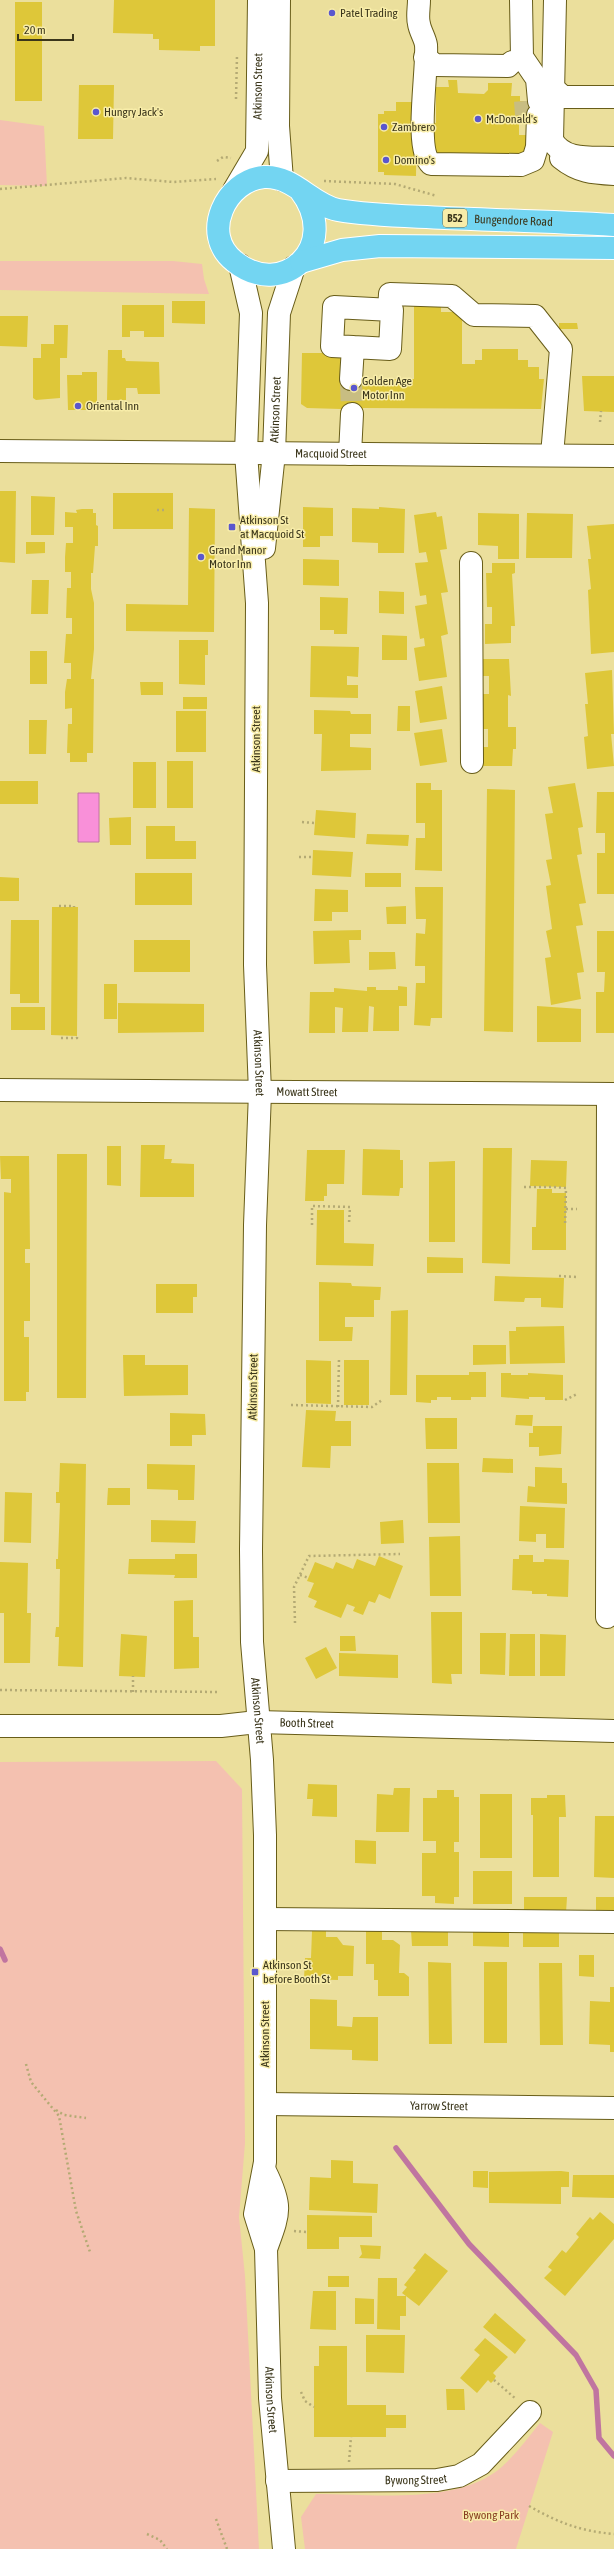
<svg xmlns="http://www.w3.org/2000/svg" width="614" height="2549" font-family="'Asap Condensed',sans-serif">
<rect width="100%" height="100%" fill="#ebdf9c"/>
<path fill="#f4c1b0" d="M0,120L44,126L47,186L0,185Z
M0,261H173L202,264L204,279L209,294L0,290Z
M216,1761L242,1789L245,2143L239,2217L245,2276L259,2549H0V1762Z
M540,2423L553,2432L516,2549H305L301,2517L316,2494C369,2494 449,2504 494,2473C512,2460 526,2440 540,2423Z"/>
<path fill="#f990d9" stroke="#c075a0" d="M78,793H99V842H78Z"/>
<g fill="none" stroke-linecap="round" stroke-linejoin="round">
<path stroke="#c075a0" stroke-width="5.5" d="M0,1949L5,1960
M396,2148L469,2244L576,2355L596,2390L599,2438L614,2456"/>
</g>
<path fill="#dec739" d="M114,0H215V46H200V51L159,50V39H153V34L113,33Z
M15,2H42V101H15Z
M448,80H457L458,93L484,94L488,90V83H512L511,96H520V101H543V115H519V135H532L526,156L433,160L430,122L436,123V87H449Z
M79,85H114L113,139H78Z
M396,102H417L416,176L384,175V172H378V114H384V111H396Z
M414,300H441V312H462V364H475V360H482V349H518V360H528V367H539V379H544L541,409L363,408V414H340L341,409L307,408L301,404L302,353H342L351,379H414Z
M172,301H205V324L172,323Z
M122,305H164V337H144V331H130V337H122Z
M0,316H28L27,347L0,346Z
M559,323H577L578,329H559Z
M54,325H68L67,358H60V398L36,400L33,398V358H41V344H54Z
M108,350H122V358H125L126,361L159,362L160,394H138L137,388H126V400H107Z
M82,372H97V410H68L67,375H82Z
M582,376H614V412L584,411Z
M0,491H16L15,563L0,562Z
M113,493H173V529H113Z
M31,496L55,497L54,535H31Z
M303,507L333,508V536H320V547H303Z
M379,507L405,509L404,553H378V543L352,542V508L379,509Z
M189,508L215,509L214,632L126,631V604L188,605Z
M82,509H93V513H96V525L98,526V546H95L93,573H91V589L94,603V649L91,679H94L93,753H87V762H70V753H67L68,724H72V708L65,709V692L67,679H71V663H64L66,634H72V618H66L67,588H71V572H65V557L66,543H73V527H65V512L77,513L76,510Z
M436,512L437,517L442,516L447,549L440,550L448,592L441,593L448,634L441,636L447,677L419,681L414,648L425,646L424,638L420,639L415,606L427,604L426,595L420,596L415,563L428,562L426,552L419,553L414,515Z
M478,513L519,514V559H498V546L478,545Z
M527,513L573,514L572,558H526Z
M614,524V652L591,654L588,590L591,589L588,559H591L587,526Z
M26,542H45V553L26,554Z
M303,559L339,560V586L303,585Z
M492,563H515V573L512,574L515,626H511V643L485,644V624H492V607H487L486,573H492Z
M32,580H49L48,614H31Z
M379,591L404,592V614L379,613Z
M320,597L348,598L347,634H334V630H320Z
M382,635L407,636V660H382Z
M179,640H208V655H205V685L179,684Z
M311,646L359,647L358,677L347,676V685H358V698L310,697Z
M30,651H47V684H30Z
M482,659H509L511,696L508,695V727H516V749H513L512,766H482V747H488V729H482V694H489V676H482Z
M612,670L614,734H611L614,766L587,769L584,737L588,736L585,704H588L585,673Z
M140,682H163V695H141Z
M442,686L447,719L420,723L415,691Z
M183,697H207V709H183Z
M398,706H410V731H397Z
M314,710L350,711L351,714H371V734H350V747L371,748V770L321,771L322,734H314Z
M176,711H206V752H176Z
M29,720H47L46,754H29Z
M442,729L447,762L420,766L414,733Z
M167,761H193V808H167Z
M133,762H156V808H133Z
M0,781H38V804H0Z
M416,783H431V790H442V871L415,870L416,838H425V823H416Z
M575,783L583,827L578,828L582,854L577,855L586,903L579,904L583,925L576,926L584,972L577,973L581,999L551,1005L545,958L551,957L546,931L552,929L546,886L551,885L546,860L552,859L545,814L553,813L548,787Z
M487,789L515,790L513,1032L484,1031Z
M597,792H614V894H597V853H605V833H596Z
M316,810L356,813L355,838L314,835Z
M131,817V845H110L109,818Z
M146,826H175V841H196V859H146Z
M367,834L409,835L408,846L366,844Z
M313,850L353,852L351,877L312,875Z
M135,873H192V905H135Z
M365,873H401V887H365Z
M0,877L19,878V901H0Z
M415,887H443L442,1018H431L430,1026L414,1025L416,983H425V966H415L416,933L425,934L426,919H416Z
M315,889L348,890V912H332V921H314Z
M406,906V924H387L386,907Z
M52,907H78L77,1036L51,1035Z
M11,920H39V1003H20V994H10Z
M361,930V940H349L350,963L314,964L313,931Z
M597,931H614V1033H596V992H604L605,972H597Z
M134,940H190V972H134Z
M369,952H395L396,969L369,970Z
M104,984H117V1019H104Z
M398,986L407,987V1006H399V1031H373L374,1007L369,1006L368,1032H342L343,1008L335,1007V1033H309L310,992H334V988L367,991V987H376V990H398Z
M118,1003L204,1004V1032L118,1033Z
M537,1006L581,1009V1042H537Z
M11,1007H45V1030H11Z
M141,1145H165L164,1159H172L171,1163L194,1164V1197H140Z
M107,1146H121V1186L107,1185Z
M483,1148H512L510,1264L482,1263Z
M363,1149L400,1150V1160H403V1188H400L399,1196L362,1195Z
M307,1150H345L344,1184H327V1196H324V1201H305Z
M57,1154H87L86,1398H57Z
M0,1156H29L30,1249H25V1263H30V1321H24V1337H29V1392H26V1401H4V1192L11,1193V1179H1Z
M531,1160L567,1161L566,1187L530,1186Z
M455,1161V1242H429V1162Z
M537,1189H552V1193H566V1250H532V1227H536Z
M317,1210H344V1243L374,1244L373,1266L316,1265Z
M427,1257L463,1258V1273H427Z
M495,1276L564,1278L563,1308L541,1307V1298H525L524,1302L494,1301Z
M319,1282L351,1283L352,1286L381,1287L380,1300H374V1317H345V1327H353L352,1341H319Z
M156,1284H197V1297H193V1313H156Z
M408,1310L407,1395H390L391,1311Z
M564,1326L565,1363L510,1364L509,1331H516V1327Z
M473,1345H506V1364L473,1365Z
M123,1355H145V1365H188V1395L124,1396Z
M306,1360L331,1361V1404L306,1403Z
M344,1360H369V1405H344Z
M469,1372H486V1397H471V1400H451V1397H437V1400H431V1403L416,1402V1375H469Z
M501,1373H511V1375H528V1373L563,1375V1400H545V1397H529V1399L501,1397Z
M306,1410L336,1411L335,1421H351V1446H331L330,1468L302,1467Z
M170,1413L205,1414L206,1435H192V1446H170Z
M516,1415H533L532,1426L515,1425Z
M425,1418H457V1449H426Z
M533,1426H562L561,1454L539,1456V1447H529V1433H533Z
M483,1458L513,1459V1473L482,1472Z
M60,1463L86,1464L83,1667L58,1666L59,1637H55L56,1627H59L60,1569H56V1559H58L60,1503H56V1492H59Z
M427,1463H459L460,1523H428Z
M147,1464L195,1465L194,1500H178V1490L147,1489Z
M535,1467L562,1468V1483H567V1504L527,1502L528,1486L535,1487Z
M108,1488H130V1505H107Z
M5,1492L32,1493L31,1543L4,1542Z
M520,1506L565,1508L564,1548H546V1534H536V1542L519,1541Z
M151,1520L196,1521L195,1543L151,1542Z
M403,1520L404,1543L381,1544L380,1522Z
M460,1536L461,1596H430L429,1537Z
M175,1554H197V1578H174L175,1575L128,1574L129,1559H175Z
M519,1555H533V1562H544V1559L569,1560L568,1597L547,1596V1594H532V1591L512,1590L513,1559H519Z
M379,1556L403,1566L390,1599L379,1594L375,1603L369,1601L363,1615L353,1611L355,1607L347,1604L341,1618L314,1607L317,1601L308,1597L314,1583L307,1581L315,1562L333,1569L336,1562L353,1569L357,1559L375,1566Z
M0,1562L28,1563L27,1613H31L30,1663H4V1613H0Z
M193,1600V1637H199V1668L174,1669V1601Z
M431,1612H462V1674H451L452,1684L432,1683Z
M480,1633H506L505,1675L480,1674Z
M121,1634L147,1636L145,1677L119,1676Z
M510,1634H535V1676H509Z
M540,1634L566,1635L565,1676H540Z
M340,1636H355L356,1651H340Z
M326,1647L337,1668L316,1679L305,1658Z
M339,1653L398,1655V1678L339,1676Z
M308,1784L337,1785V1817L312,1816L313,1799H307Z
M394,1788H410L409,1832H376L377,1794L393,1795Z
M437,1790H454V1797H459V1842H454V1852H459V1897H454V1904L435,1903V1896H422V1853H436V1841H423V1798H437Z
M480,1794H512V1858H480Z
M547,1795H565L566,1817H559V1877H533V1815H531V1798H547Z
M595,1816H614V1878L594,1877Z
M355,1840L376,1841V1864L355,1863Z
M473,1871H512V1904H473Z
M524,1897H567L566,1913H524Z
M596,1897H614V1913H596Z
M448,1929V1946H412L411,1930Z
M473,1929L509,1930V1947L473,1946Z
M523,1930H559V1947H523Z
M312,1931H326V1937H337L343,1945L354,1946L353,1976H338V1980L304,1979L305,1958H311Z
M366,1931H382V1940H393L400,1945L399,1973H404L409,1977V1996H378V1980H374V1964H366Z
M579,1955H594V1977L579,1976Z
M428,1962L451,1963L452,2044H429Z
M484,1962H507V2043H484Z
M539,1963H562L563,2045H540Z
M610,1987H614V2052H610V2045L589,2044L590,2001L610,2002Z
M310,1999L337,2000V2026L352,2027L353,2017H378V2061L352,2060V2050L310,2049Z
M331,2160L353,2161V2183L378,2184L377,2213L309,2210L310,2177L331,2178Z
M473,2171H488V2188L473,2187Z
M561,2171L569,2172V2187H561V2204L489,2203V2172Z
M573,2175H614V2198L572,2197Z
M600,2212L614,2224V2239L565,2296L544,2278L552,2270L548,2267L562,2250L566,2253L579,2237L576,2234L590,2217L593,2220Z
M307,2215L372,2216V2237H339V2249H307Z
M360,2245L381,2246L380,2259L359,2258L362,2254Z
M425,2253L448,2271L419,2306L402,2293L407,2287L404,2285L416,2270L413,2268Z
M328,2276H349V2287H328Z
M378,2278H397V2296H406V2316H400V2330L377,2329Z
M313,2291H336V2330L310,2329Z
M355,2298L374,2299V2324H355Z
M495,2313L526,2340L515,2354L483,2327Z
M366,2335H405L404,2373L366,2372Z
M485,2338L508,2357L493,2373L496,2376L494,2380L491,2383L488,2380L477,2393L460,2378L480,2355L474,2350Z
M319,2346H347V2405H386V2415H406V2428H386V2437H314V2366H319Z
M446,2389H464L465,2410H447Z"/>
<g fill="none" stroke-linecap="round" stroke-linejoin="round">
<path stroke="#c8bd82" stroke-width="22" stroke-dasharray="22 11" stroke-linecap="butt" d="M525,101L526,115
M351,379L352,414"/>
<g stroke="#685d19" stroke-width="24">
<g id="minor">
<path d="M279,0L278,126L282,180"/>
<path d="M419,0C419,8 417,17 419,24C420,31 425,38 426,45C428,70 414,149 431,164L521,165L533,160L537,147L538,115"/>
<path d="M521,0L522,57L537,79L539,101"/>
<path d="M555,0L552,140C564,162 592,157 614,158"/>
<path d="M425,57L435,65L508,66L512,62"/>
<path d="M553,88L563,97H614"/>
<path d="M561,158C578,172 593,173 614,174"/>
<path id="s1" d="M234,190L257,151L259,0"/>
<path id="s2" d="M240,265L251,313L246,453L257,603L255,965L260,1092L255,1225L251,1550L252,1642L262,1760L265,1835V2162L255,2214L266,2249L270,2398L284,2549"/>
<path d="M389,310L390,294L452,296L474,315L535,316L561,349L552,455"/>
<path d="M351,379L353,347L332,346L334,307L392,310L390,349L353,347"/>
<path id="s3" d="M0,451L614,456"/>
<path d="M350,454L352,414"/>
<path id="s4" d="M264,548L274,453L279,313L294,267"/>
<path d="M471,563L472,762"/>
<path id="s5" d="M0,1090L614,1094"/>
<path d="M607,1617L608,1094"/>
<path id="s6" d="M0,1726H221L257,1722L614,1731"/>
<path d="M265,1919L614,1922"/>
<path id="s7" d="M265,2104L614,2108"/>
<path d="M265,2171C283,2207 279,2213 266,2249"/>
<path id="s8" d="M277,2481L437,2480L459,2476L481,2464L530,2412"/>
</g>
</g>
<g stroke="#fff" stroke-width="24">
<g id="highway">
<path id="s9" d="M300,190C343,246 282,301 234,261C200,234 226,180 264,177C293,175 312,205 338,210C373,216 409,216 445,218C501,220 558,222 614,225"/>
<path d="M301,262L342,250L380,246L614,248"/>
</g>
</g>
<path stroke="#b4aa74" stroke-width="2.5" stroke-dasharray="2 3" stroke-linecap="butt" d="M236,99L237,55
M217,161L223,157L231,158
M324,181L395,184L437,196
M0,189L126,178L173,182L216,179
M600,422L601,411
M157,510H164
M302,822L315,823
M299,857H312
M59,906H74V907
M61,1038H77V1036
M524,1187H552
M554,1187L566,1188L565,1226
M566,1209H577
M312,1225V1206L350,1207L349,1223
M559,1276L577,1277
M565,1400L577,1394
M291,1405L372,1407L382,1400
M338,1407L339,1358
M300,1575L309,1578
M295,1623L294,1587L309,1556L400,1554
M0,1690L220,1692
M133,1692V1676
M26,2064L31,2082L59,2116L76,2211L90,2252
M56,2110L64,2115L86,2118
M294,2231L307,2232
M494,2380L516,2399
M301,2392L305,2401L314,2407
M349,2462L351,2437
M529,2506C559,2523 580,2531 614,2534
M216,2519L227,2549
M147,2534L160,2540L167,2549"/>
<use href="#minor" stroke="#fff" stroke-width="22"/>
<use href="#highway" stroke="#73d5f2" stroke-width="22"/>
</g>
<g fill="#5a57ce" stroke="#f8eda9" stroke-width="1.5">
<circle cx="332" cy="13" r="4"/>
<circle cx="96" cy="112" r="4"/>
<circle cx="478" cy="119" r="4"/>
<circle cx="384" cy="127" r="4"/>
<circle cx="386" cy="160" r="4"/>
<circle cx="354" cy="388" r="4"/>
<circle cx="78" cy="406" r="4"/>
<rect x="228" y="523" width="8" height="8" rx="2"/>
<circle cx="201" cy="557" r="4"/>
<rect x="251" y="1968" width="8" height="8" rx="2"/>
</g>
<g text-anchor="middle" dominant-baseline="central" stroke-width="3" stroke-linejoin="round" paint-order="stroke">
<rect fill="#f8eda9" stroke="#746d46" stroke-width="1" x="443" y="209" width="24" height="18" rx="3"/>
<g font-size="11" font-weight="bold" fill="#3b361b">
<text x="455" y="218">B52</text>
</g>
<g font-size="12" fill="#3b361b" stroke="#f8eda9" text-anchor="start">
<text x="340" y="13">Patel Trading</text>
<text x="104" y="112">Hungry Jack's</text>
<text x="486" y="119">McDonald's</text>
<text x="392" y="127">Zambrero</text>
<text x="394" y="160">Domino's</text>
<text x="362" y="381">Golden Age<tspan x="362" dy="14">Motor Inn</tspan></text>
<text x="86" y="406">Oriental Inn</text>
<text x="240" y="520">Atkinson St<tspan x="240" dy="14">at Macquoid St</tspan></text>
<text x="209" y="550">Grand Manor<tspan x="209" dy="14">Motor Inn</tspan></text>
<text x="263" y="1965">Atkinson St<tspan x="263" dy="14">before Booth St</tspan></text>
</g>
<g font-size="12" fill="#3b361b" stroke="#f8eda9">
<text stroke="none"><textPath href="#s1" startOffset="110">Atkinson Street</textPath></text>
<text stroke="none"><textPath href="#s9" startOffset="523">Bungendore Road</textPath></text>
<text stroke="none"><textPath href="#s4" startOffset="139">Atkinson Street</textPath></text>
<text stroke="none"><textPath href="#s3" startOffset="331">Macquoid Street</textPath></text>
<text transform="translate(256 739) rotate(-90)">Atkinson Street</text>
<text stroke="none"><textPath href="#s2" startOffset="800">Atkinson Street</textPath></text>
<text stroke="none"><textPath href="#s5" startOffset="307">Mowatt Street</textPath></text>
<text transform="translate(253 1387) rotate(-89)">Atkinson Street</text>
<text stroke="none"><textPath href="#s2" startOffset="1448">Atkinson Street</textPath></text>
<text stroke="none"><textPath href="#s6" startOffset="307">Booth Street</textPath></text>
<text transform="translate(265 2034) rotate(-90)">Atkinson Street</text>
<text stroke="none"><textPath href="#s7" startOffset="174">Yarrow Street</textPath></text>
<text stroke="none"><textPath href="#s2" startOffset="2140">Atkinson Street</textPath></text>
<text stroke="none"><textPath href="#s8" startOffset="139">Bywong Street</textPath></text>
</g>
<g font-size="12" fill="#893e23" stroke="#f8eda9">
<text x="491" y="2515">Bywong Park</text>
</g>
</g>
<path d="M18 34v6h55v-6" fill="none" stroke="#3b361b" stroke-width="2"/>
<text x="24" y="34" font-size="12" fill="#3b361b" stroke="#f8eda9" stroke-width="3" paint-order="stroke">20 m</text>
</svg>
